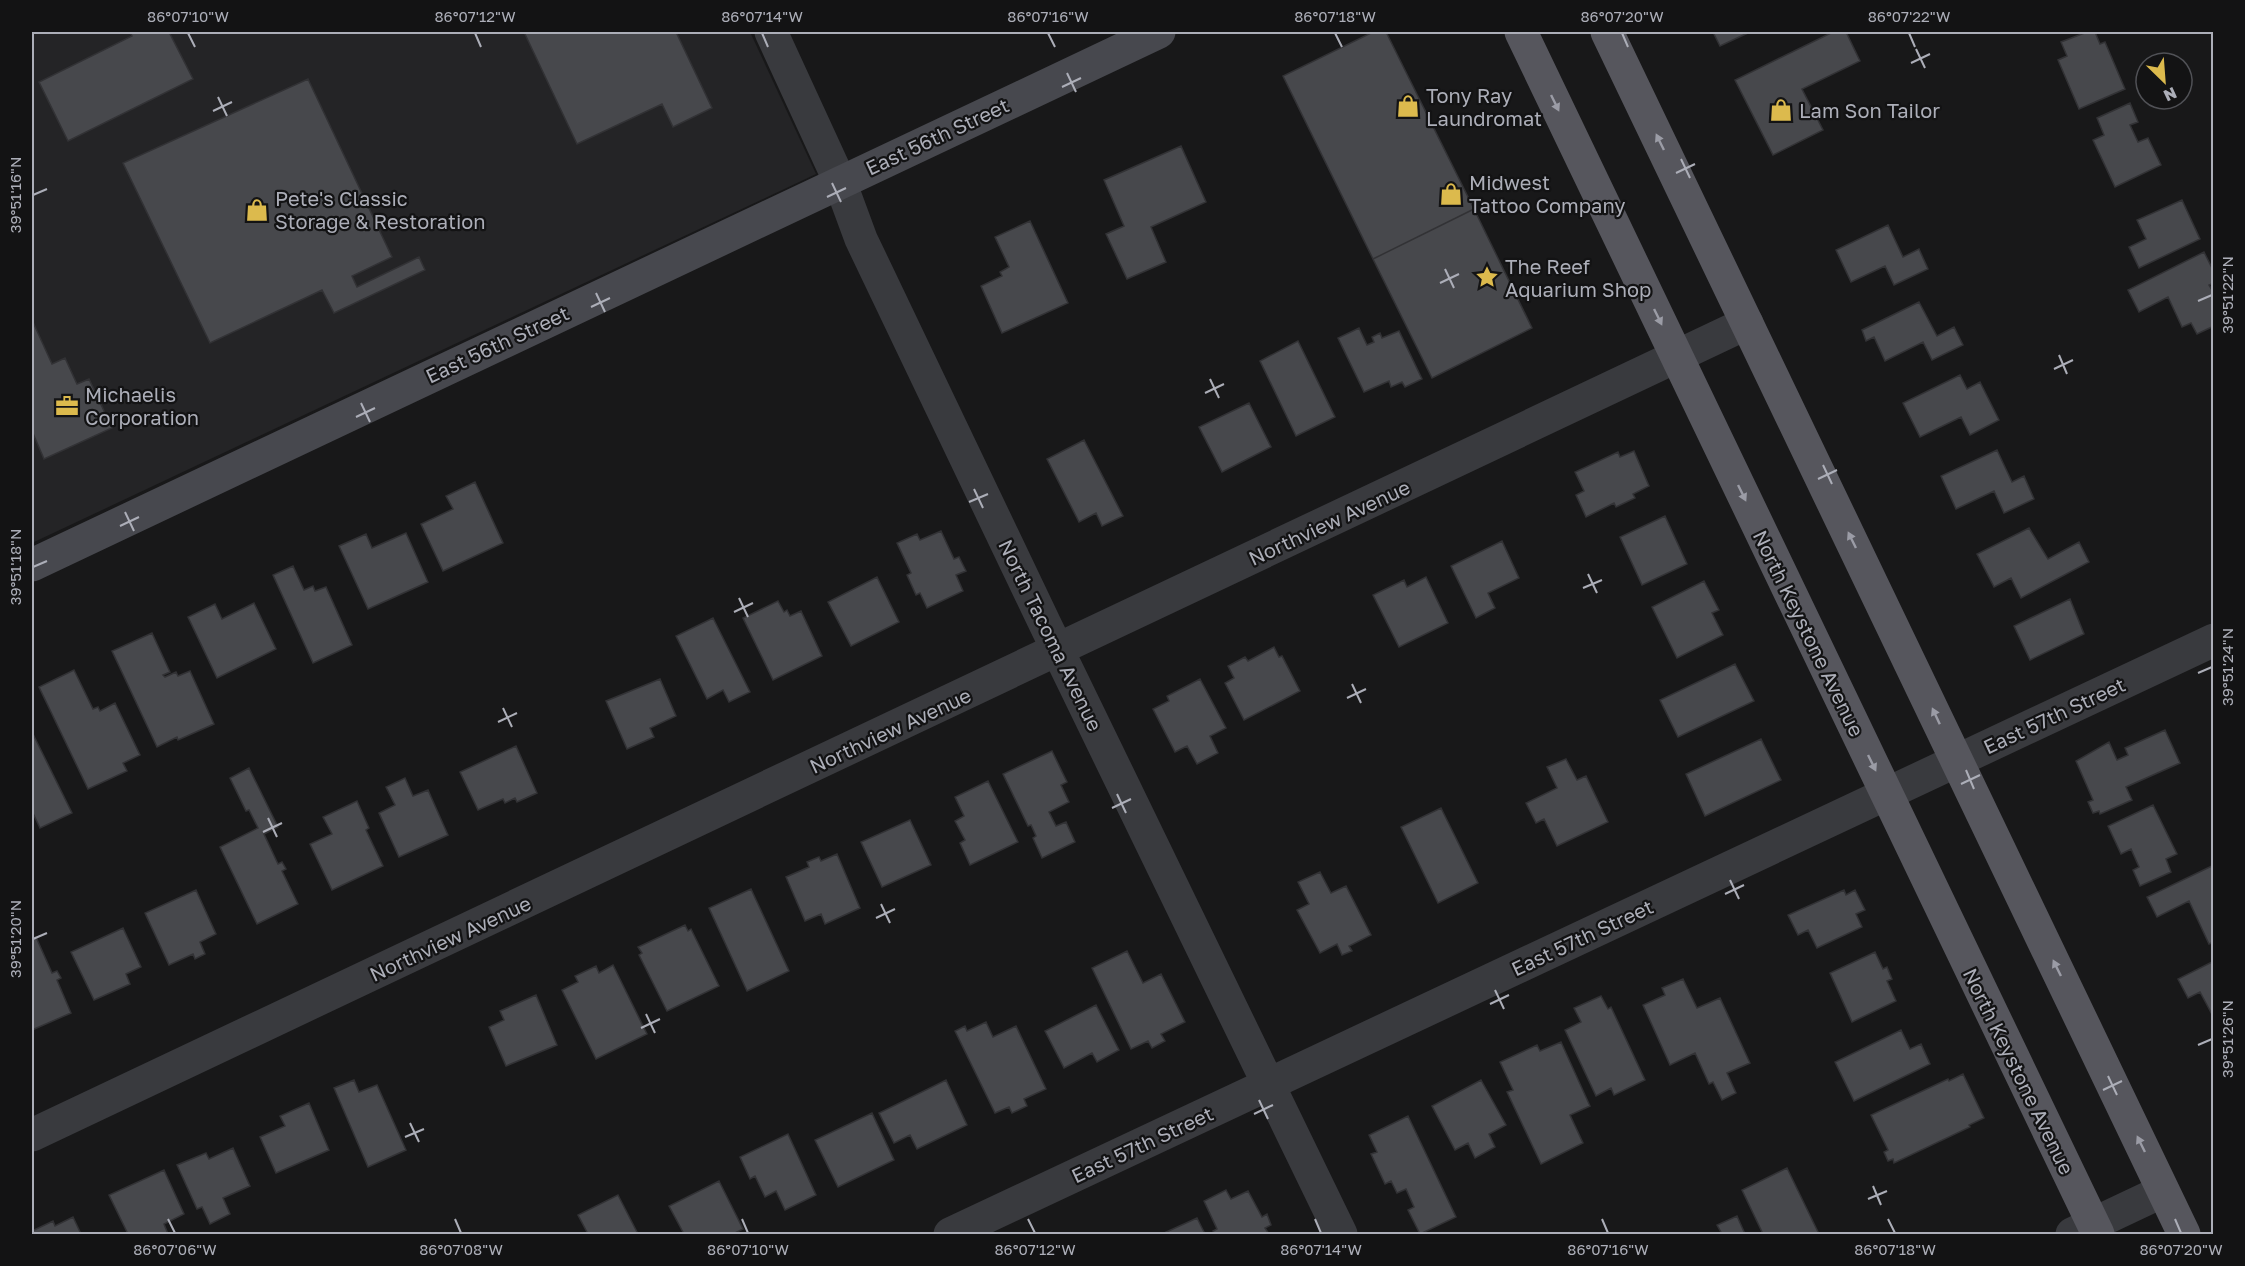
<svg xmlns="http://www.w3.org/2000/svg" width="2245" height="1266" font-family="'Golos Text',sans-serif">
<rect width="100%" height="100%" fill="#181819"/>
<path fill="#242426" d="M32,32H750L816,174L32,543Z"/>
<path fill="#47484c" stroke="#323235" stroke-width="1.5" d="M130,32H169L193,79L68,141L39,82L132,36Z
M524,32H676L712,108L673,127L662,104L577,144Z
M1373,32H1386L1474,209L1373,259L1283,76Z
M1713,32H1750L1720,46Z
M1833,32H1846L1860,61L1802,89L1823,130L1773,155L1735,80Z
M2087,32H2095L2100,44L2105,42L2125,89L2079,109L2058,60L2067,56L2061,42Z
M308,79L392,257L352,276L357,287L419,257L425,270L334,313L322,290L210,343L123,163Z
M2130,103L2138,122L2130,125L2138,142L2148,138L2161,165L2115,187L2093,140L2104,135L2097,118Z
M1181,146L1206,202L1151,227L1166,262L1127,279L1106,234L1124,226L1104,180Z
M2182,200L2200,239L2139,268L2129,247L2146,239L2137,220Z
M1474,209L1532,328L1432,378L1373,259Z
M1030,221L1068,303L1002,333L981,286L1002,276L1000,272L1009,267L995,237Z
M1888,225L1903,257L1919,249L1928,269L1894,285L1885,266L1851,282L1836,250Z
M2204,252L2214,272V283L2209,285L2214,293V326L2197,334L2191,323L2182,327L2168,297L2139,312L2128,290Z
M1919,302L1937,336L1954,327L1963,345L1932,360L1923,342L1885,361L1874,337L1866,341L1862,330Z
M32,320L52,364L65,358L77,384L89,379L112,428L44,459L32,431Z
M1359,328L1367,345L1374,342L1372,337L1380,333L1382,338L1399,331L1422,379L1405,387L1402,382L1391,387L1389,381L1364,392L1338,338Z
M1298,341L1335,417L1296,436L1260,361Z
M1960,375L1967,389L1980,382L1999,420L1970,435L1961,417L1920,437L1903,403Z
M1249,403L1271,447L1222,472L1199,427Z
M1084,440L1123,516L1102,526L1096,513L1079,522L1047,459Z
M1997,450L2012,482L2024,476L2034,499L2004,513L1994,491L1956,509L1941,476Z
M1634,451L1649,486L1633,494L1635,498L1616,507L1614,503L1586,517L1576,495L1584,491L1575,472L1618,452L1620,457Z
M475,482L503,543L443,571L421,524L453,509L446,496Z
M1665,516L1687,564L1642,585L1620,537Z
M2029,528L2048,559L2079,542L2089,562L2021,598L2011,578L1994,587L1977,554Z
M941,531L954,559L959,557L966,571L956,575L963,591L927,608L920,593L916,595L907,575L911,573L897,543L917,534L920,540Z
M406,533L428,582L368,609L339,546L366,534L372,548Z
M1502,541L1519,578L1488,593L1495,608L1476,618L1451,566Z
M293,566L304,590L313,586L315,591L326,587L352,645L313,663L273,575Z
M877,577L899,622L851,646L828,602Z
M1426,577L1448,623L1399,647L1373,595L1404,580L1407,587Z
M1704,581L1719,610L1712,613L1723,635L1677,658L1652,607Z
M2070,599L2084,634L2030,660L2014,626Z
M778,601L784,612L787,610L790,616L801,611L822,656L773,680L743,618Z
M254,603L276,649L217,678L188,617L215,604L222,619Z
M713,618L750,692L729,702L723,690L707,699L676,636Z
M152,633L170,672L163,675L165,677L176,672L178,676L190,671L214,724L178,740L177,737L157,747L112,651Z
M1274,647L1279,657L1282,656L1300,691L1244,720L1225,683L1234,678L1228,666L1245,657L1248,661Z
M1735,664L1754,701L1678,737L1660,700Z
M74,670L93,709L98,707L100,711L115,703L140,755L123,763L127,771L88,789L39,687Z
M660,679L676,716L650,728L654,737L627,749L606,701Z
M1200,679L1226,728L1210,736L1218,753L1197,764L1187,746L1175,752L1153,709L1169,701L1167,696Z
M2165,730L2180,763L2126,787L2132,800L2100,814L2099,811L2093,813L2088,802L2093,800L2076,761L2109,742L2117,760L2128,755L2125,748Z
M32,732L72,813L40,828L32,811Z
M1761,739L1781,780L1705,816L1686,774Z
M516,746L537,793L517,802L515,798L505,803L503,799L478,810L460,772Z
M1052,751L1067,782L1061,785L1069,802L1049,812L1056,826L1066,822L1075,842L1042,858L1033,838L1036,836L1031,825L1028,826L1003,774Z
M1566,759L1577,780L1586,776L1608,822L1557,846L1544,819L1536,823L1526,803L1557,788L1547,767Z
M249,768L278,827L264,834L278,864L282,862L286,869L282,871L298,904L257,924L220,847L258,828L249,810L246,811L230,778Z
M405,778L413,796L428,790L448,835L399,857L379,813L395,805L386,787Z
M988,781L1018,842L970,865L960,843L965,840L955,821L964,816L955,797Z
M357,801L369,828L366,830L383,866L332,890L310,844L332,834L323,817Z
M2153,805L2177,854L2166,859L2171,872L2140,886L2133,870L2139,867L2131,849L2121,854L2108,826Z
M1441,808L1478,883L1438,903L1401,827Z
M910,820L931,865L882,887L861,842Z
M837,854L860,908L825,924L821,914L805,921L786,877L809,867L807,862L819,857L821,861Z
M2214,865V942L2209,944L2189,901L2157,917L2147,897Z
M1320,872L1331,893L1346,886L1371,935L1349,946L1352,951L1342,955L1337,944L1320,953L1297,910L1309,904L1298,882Z
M751,889L789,971L747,991L709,908Z
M196,890L216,934L200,942L205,954L195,959L193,954L169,965L145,913Z
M1844,890L1846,895L1855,890L1865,910L1856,914L1862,927L1817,948L1808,930L1798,935L1788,915Z
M685,925L688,931L691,929L719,986L667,1011L639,955L642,953L638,947Z
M123,928L141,967L126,974L130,984L94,1000L71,952Z
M36,937L52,973L57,971L61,978L57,980L71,1013L32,1030V939Z
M1127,951L1143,983L1161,974L1185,1022L1161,1034L1165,1041L1152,1048L1148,1041L1131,1049L1092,968Z
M1875,952L1883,969L1887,967L1892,979L1887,981L1896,1001L1852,1022L1830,973Z
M2214,961V1018L2200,992L2188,998L2178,979Z
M613,965L647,1034L596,1059L562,990L578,982L575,976L596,966L599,973Z
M1683,979L1697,1008L1720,998L1750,1063L1727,1073L1736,1093L1722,1100L1713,1082L1709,1084L1695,1053L1670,1065L1643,1005L1665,995L1662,988Z
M536,995L557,1045L506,1066L489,1027L504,1020L500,1011Z
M1601,996L1608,1009L1611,1007L1645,1080L1614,1095L1611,1088L1596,1096L1565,1030L1581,1022L1574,1008Z
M1096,1005L1119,1050L1097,1062L1092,1053L1064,1068L1045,1031Z
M986,1022L993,1037L1016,1026L1046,1089L1024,1099L1027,1106L1012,1113L1009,1107L995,1113L955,1031L965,1026L967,1031Z
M1901,1030L1910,1049L1921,1044L1930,1064L1854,1101L1835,1062Z
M1561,1042L1590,1106L1570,1115L1583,1143L1541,1164L1507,1092L1513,1090L1500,1062L1537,1045L1540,1051Z
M1963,1074L1984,1118L1969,1125L1970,1127L1894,1163L1893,1159L1888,1161L1884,1152L1888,1150L1871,1115L1948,1079L1949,1081Z
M354,1080L359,1092L377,1085L406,1150L368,1167L334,1088Z
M946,1080L967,1125L917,1149L910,1135L894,1143L879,1113Z
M1481,1080L1506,1125L1489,1134L1495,1147L1475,1158L1468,1143L1455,1150L1432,1106Z
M309,1103L329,1150L276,1173L260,1137L285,1126L280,1116Z
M872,1113L894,1160L838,1187L815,1140Z
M1408,1116L1456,1217L1420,1234L1408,1210L1414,1207L1406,1189L1397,1193L1391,1181L1385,1184L1371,1154L1377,1152L1369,1135Z
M788,1134L816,1195L785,1210L776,1191L765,1197L755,1176L750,1179L740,1157Z
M233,1148L250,1186L223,1198L230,1214L210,1224L202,1207L197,1209L177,1165L206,1153L209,1159Z
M1787,1168L1819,1234H1763L1742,1190Z
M164,1170L184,1214L164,1224L168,1234H128L109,1195Z
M719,1181L743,1229L733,1234H684L669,1206Z
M1226,1190L1231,1199L1248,1191L1262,1217L1267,1214L1271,1225L1265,1228L1269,1234H1215L1213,1231L1217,1229L1204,1201Z
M618,1195L638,1234H588L578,1215Z
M1737,1216L1745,1234H1722L1717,1225Z
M73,1217L81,1234H32V1231L53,1221L55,1226Z
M1197,1218L1205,1234H1164V1233Z"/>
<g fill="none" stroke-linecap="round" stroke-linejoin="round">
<path stroke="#393a3e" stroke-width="33" d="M771,32L840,182L861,239L1045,624L1341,1234
M32,1135L1747,323
M950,1234L2214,640
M2072,1234L2163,1191"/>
<path stroke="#47484e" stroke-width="33" d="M32,565L1159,32"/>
<path stroke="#56565d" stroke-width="33" d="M1521,32L2098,1234
M1607,32L2184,1234"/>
</g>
<defs><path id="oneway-solid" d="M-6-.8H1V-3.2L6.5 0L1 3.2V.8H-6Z" transform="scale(1.5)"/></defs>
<g fill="#9b9ca6">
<use href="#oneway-solid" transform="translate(1555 103) rotate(64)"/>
<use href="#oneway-solid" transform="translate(1660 142) rotate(-116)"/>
<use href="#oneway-solid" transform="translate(1658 317) rotate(64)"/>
<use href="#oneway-solid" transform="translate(1742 493) rotate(64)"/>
<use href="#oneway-solid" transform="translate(1852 540) rotate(-116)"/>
<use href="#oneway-solid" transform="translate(1936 716) rotate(-115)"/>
<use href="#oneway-solid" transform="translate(1872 763) rotate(64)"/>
<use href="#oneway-solid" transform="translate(2057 968) rotate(-116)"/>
<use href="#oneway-solid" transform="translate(2141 1144) rotate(-116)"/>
</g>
<path fill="none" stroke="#acaeb8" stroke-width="2" d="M188,33L195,47M475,33L481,47M762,33L768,47M1048,33L1055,47M1335,33L1342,47M1622,33L1628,47M1909,33L1915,47M1916,49L1925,68M1911,63L1930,54M1067,73L1076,92M1062,87L1081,78M218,97L227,116M213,111L232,102M1681,159L1690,178M1676,173L1695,164M832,183L841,202M33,195L47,189M827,197L846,188M1445,269L1454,288M1440,283L1459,274M596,293L605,312M2198,301L2212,295M591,307L610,298M2059,355L2067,374M2054,369L2073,360M1210,379L1219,398M1205,393L1224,384M361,403L370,422M356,417L375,408M1823,465L1832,484M1818,479L1837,470M974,489L983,508M969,502L988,494M125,512L134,531M120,526L139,517M33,567L47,561M1588,574L1597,593M1583,588L1602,580M739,598L748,617M734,612L753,603M2198,673L2212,667M1352,684L1361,703M1347,698L1366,689M503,708L512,727M498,722L517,713M1966,770L1974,789M1961,784L1980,775M1117,794L1126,813M1112,808L1131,799M268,818L277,837M263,832L282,823M1730,880L1739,899M1725,894L1744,885M881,904L890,923M876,918L895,909M33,939L47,933M1495,990L1504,1009M1490,1004L1509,995M646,1014L655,1033M641,1028L660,1019M2198,1045L2212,1039M2108,1076L2117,1095M2103,1090L2122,1081M1259,1100L1268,1119M1254,1114L1273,1105M410,1123L419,1142M405,1137L424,1129M1873,1186L1881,1205M1868,1199L1887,1191M168,1219L175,1233M455,1219L461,1233M742,1219L748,1233M1028,1219L1035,1233M1315,1219L1321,1233M1602,1219L1608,1233M1888,1219L1895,1233M2175,1219L2181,1233"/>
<defs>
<g id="shop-bare" transform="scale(1.8)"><path d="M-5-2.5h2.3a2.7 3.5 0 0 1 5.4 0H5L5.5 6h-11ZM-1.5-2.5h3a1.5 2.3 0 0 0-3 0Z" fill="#dcba4d" stroke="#131314" stroke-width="2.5" paint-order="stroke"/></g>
<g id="sight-bare" transform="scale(1.8)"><path d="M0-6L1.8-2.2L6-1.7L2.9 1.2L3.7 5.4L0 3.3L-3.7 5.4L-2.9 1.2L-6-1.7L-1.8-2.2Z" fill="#dcba4d" stroke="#131314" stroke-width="2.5" paint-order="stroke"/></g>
<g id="office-bare" transform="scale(1.8)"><path d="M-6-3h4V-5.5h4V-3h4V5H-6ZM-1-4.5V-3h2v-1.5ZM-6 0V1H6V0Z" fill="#dcba4d" stroke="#131314" stroke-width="2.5" paint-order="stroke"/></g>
</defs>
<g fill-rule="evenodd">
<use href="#shop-bare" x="1408" y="106"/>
<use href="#shop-bare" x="1781" y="110"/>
<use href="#shop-bare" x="1451" y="194"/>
<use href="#shop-bare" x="257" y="210"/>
<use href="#sight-bare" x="1487" y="277"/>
<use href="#office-bare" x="67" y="406"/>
</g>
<g text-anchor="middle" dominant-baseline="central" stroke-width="4.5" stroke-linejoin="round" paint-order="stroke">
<g font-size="20" fill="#acaeb8" stroke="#131314" text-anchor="start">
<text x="1426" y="95">Tony Ray<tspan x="1426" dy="23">Laundromat</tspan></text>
<text x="1799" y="110">Lam Son Tailor</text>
<text x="1469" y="182">Midwest<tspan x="1469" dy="23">Tattoo Company</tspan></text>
<text x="275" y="198">Pete's Classic<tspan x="275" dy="23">Storage &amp; Restoration</tspan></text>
<text x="1505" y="266">The Reef<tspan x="1505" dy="23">Aquarium Shop</tspan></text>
<text x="85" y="394">Michaelis<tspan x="85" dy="23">Corporation</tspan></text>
</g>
<g font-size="20" fill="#acaeb8" stroke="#131314">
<text transform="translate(937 136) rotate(-25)">East 56th Street</text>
<text transform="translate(497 344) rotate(-25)">East 56th Street</text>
<text transform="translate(1329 522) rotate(-25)">Northview Avenue</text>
<text transform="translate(1809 633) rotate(64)">North Keystone Avenue</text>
<text transform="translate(1051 635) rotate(64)">North Tacoma Avenue</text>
<text transform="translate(2054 715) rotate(-25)">East 57th Street</text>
<text transform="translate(890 730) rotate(-25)">Northview Avenue</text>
<text transform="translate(1582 937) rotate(-25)">East 57th Street</text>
<text transform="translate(450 938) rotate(-25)">Northview Avenue</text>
<text transform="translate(2019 1071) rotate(64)">North Keystone Avenue</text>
<text transform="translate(1142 1144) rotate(-25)">East 57th Street</text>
</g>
</g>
<rect width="2245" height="1266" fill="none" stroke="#131314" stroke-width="66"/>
<g transform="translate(2164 81) rotate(155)"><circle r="28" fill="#131314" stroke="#505156" stroke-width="1.5"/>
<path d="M0-4.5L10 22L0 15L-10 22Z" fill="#dcba4d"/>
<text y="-9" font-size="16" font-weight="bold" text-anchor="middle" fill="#acaeb8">N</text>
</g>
<rect x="33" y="33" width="2179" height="1200" fill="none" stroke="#acaeb8" stroke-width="2"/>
<g font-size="15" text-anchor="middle" fill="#acaeb8">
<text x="188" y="22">86°07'10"W</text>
<text x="475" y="22">86°07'12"W</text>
<text x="762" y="22">86°07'14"W</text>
<text x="1048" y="22">86°07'16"W</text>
<text x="1335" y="22">86°07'18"W</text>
<text x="1622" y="22">86°07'20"W</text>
<text x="1909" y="22">86°07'22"W</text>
<text transform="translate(16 195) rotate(-90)" y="5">39°51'16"N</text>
<text transform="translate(2228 295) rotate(-90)" y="5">39°51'22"N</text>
<text transform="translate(16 567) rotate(-90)" y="5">39°51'18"N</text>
<text transform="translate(2228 667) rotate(-90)" y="5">39°51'24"N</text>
<text transform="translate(16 939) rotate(-90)" y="5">39°51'20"N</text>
<text transform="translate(2228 1039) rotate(-90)" y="5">39°51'26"N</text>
<text x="175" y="1255">86°07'06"W</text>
<text x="461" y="1255">86°07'08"W</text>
<text x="748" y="1255">86°07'10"W</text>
<text x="1035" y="1255">86°07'12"W</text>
<text x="1321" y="1255">86°07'14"W</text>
<text x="1608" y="1255">86°07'16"W</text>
<text x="1895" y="1255">86°07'18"W</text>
<text x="2181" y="1255">86°07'20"W</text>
</g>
</svg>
